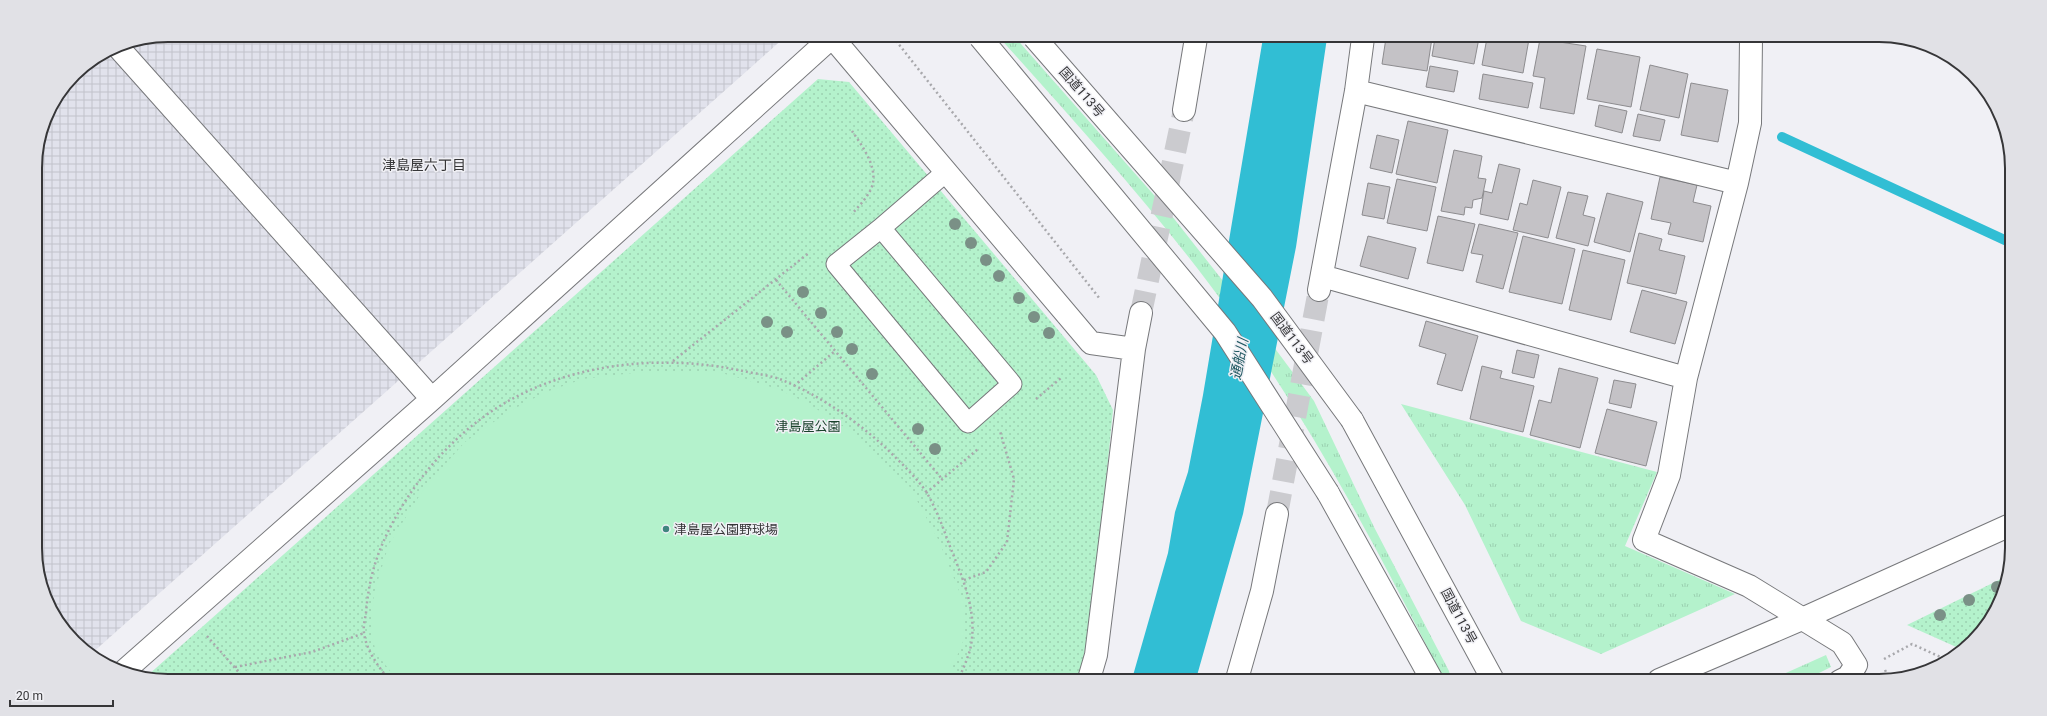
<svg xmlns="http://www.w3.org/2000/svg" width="2047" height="716" font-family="Roboto,'Noto Sans JP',sans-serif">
<defs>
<pattern id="industrial-grid" width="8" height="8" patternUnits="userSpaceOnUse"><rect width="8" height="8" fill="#e1e2ec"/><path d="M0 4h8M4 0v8" fill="none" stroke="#c2c2cb"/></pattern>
<pattern id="grass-tufts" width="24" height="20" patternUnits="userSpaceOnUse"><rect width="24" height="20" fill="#b4f2cc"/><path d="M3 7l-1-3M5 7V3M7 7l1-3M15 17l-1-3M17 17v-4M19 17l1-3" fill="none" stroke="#9bd0b0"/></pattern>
<pattern id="park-dots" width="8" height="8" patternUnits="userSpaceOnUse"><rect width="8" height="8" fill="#b4f2cc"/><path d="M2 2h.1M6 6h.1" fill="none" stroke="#9bd0b0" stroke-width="1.8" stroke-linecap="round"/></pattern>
</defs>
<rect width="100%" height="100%" fill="#f0f0f5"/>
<path fill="url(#industrial-grid)" d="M168,35L785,37L91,654L68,636L38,573L35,160L45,117L74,74L118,45Z"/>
<path fill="url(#grass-tufts)" d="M999,37H1015L1168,211L1256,323L1314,401L1374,527L1449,671L1451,680H1444C1380,554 1315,430 1232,315C1162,217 1079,127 999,37Z
M1401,404L1657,472L1625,546L1735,594L1601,654L1521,621L1465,505Z
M1826,655L1831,667L1803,681L1770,680Z"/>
<path fill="url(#park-dots)" d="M818,79L849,82L1096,375L1113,410L1093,612L1080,673L1074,679L147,676Z
M2007,576V582L1990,622L1963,650L1907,625Z"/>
<path fill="#b4f2cc" d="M673,371L718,372L778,389L809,404L856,435L909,486L939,541L963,601L964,639L948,678L395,677L376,653L371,631L374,593L389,544L425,487L465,442L508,412L546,392L583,379L633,373Z"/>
<path fill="#31bed4" d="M1263,38H1327L1296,247L1243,514L1196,679H1132L1168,553L1175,512L1188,472L1203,395Z"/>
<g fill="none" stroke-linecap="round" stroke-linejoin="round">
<path stroke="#31bed4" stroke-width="10" d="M1782,137L2009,242"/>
</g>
<path fill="#c4c2c6" stroke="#8d8c8f" d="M1386,38H1432L1427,71L1382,64Z
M1435,38H1479L1474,64L1432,56Z
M1487,38L1529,39L1523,73L1482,65Z
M1540,39L1586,46L1574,114L1540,108L1545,78L1533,76Z
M1597,49L1640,57L1631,107L1587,99Z
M1650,65L1688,74L1679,118L1640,110Z
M1430,66L1458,71L1454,92L1426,87Z
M1483,74L1533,83L1528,108L1479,99Z
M1691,83L1728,90L1718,142L1681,135Z
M1599,105L1627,111L1622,133L1595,126Z
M1638,114L1665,120L1660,141L1633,136Z
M1408,121L1448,130L1437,183L1396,174Z
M1377,135L1399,140L1392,173L1370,168Z
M1454,150L1482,156L1478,178L1486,179L1482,198L1473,200L1472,208L1465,207L1464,215L1441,211Z
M1499,164L1520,169L1508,220L1480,214L1484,191L1492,193Z
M1660,177L1697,185L1693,202L1711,206L1703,242L1668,234L1671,223L1651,219Z
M1397,179L1436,187L1427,231L1387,223Z
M1533,180L1561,187L1548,238L1513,230L1520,203L1527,205Z
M1368,183L1390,187L1384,219L1362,215Z
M1568,192L1588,196L1583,215L1595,218L1588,246L1556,238Z
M1607,193L1643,202L1630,252L1594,242Z
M1438,216L1475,224L1463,271L1427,263Z
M1479,224L1518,233L1503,289L1476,282L1483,255L1471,253Z
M1639,233L1662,239L1659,250L1685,256L1676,294L1627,283Z
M1368,236L1416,248L1408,279L1360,266Z
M1523,236L1575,249L1562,304L1509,292Z
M1583,250L1625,260L1611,320L1569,310Z
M1642,290L1687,302L1675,344L1630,332Z
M1426,321L1478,336L1462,391L1437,384L1446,354L1419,346Z
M1517,350L1539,355L1534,378L1512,373Z
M1482,366L1502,371L1500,378L1534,386L1523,432L1470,419Z
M1559,368L1598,378L1580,448L1530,435L1539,400L1551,403Z
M1614,380L1636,384L1631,408L1609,403Z
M1607,409L1657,422L1646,466L1595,453Z"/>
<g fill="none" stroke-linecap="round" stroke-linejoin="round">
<path stroke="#cbcbcf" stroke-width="22" stroke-dasharray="22 11" stroke-linecap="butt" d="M1141,313L1184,110
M1277,514L1319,290"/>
<g stroke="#77787b" stroke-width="21">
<path id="service" d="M881,228L836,264L968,423L1012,384L881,228L946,172"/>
</g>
<g stroke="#77787b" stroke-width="24">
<path id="minor" d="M832,37L1091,343L1134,349
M1751,39L1750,123L1737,183L1686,378L1669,475L1644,540L1749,586L1842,643L1856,665L1848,677L1840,681
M117,46L432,399
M1356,91L1737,183
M1184,110L1196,38
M1322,276L1686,378
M1319,290L1356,91L1363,38
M123,672L432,399L832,37
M1089,679L1096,655L1134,349L1141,313
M1237,679L1262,591L1277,514"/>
</g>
<g stroke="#77787b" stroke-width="24">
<path id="tertiary" d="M1659,680L1802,619L2008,526"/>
</g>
<g stroke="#77787b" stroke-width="24">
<path id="trunk" d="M1352,420L1493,680
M1328,493L1432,680"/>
</g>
<path stroke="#a8a8ac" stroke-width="2.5" stroke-dasharray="2 3" stroke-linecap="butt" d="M893,37L1100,299
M852,131C863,147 881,171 870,191C866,199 858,207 852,214
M776,280L942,479
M673,361L810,252
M794,386L835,351
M1036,399L1061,378
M926,493L978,449
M964,580L986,572L1007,542L1014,479L1000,431
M207,636L243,677
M1884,659L1912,644L1947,660
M235,667L312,652L364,633
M1885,670L1890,680
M387,677C377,665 366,649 364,633C363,627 365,619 366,613C368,586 374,561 386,536C409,487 447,441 492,411C564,363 660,353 743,371C756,374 770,375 782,380C821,396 860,423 890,452C903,465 917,478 927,493C936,509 943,527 949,544C962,577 979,613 970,650C967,660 963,669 959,678"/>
<use href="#service" stroke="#fff" stroke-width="19"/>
<use href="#minor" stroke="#fff" stroke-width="22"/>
<use href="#tertiary" stroke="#fff" stroke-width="22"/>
<use href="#trunk" stroke="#fff" stroke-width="22"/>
<g stroke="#77787b" stroke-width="24" stroke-linecap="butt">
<path id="trunk-bridge" d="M980,37L1225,332L1328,493
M1034,37L1262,298L1352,420"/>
</g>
<use href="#trunk-bridge" stroke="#fff" stroke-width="22"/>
</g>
<g fill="#7a9086">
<circle cx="955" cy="224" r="6"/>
<circle cx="971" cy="243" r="6"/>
<circle cx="986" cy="260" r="6"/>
<circle cx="999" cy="276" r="6"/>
<circle cx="803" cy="292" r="6"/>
<circle cx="1019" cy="298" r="6"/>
<circle cx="821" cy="313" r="6"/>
<circle cx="1034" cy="317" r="6"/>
<circle cx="767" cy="322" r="6"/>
<circle cx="787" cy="332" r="6"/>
<circle cx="837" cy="332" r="6"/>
<circle cx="1049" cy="333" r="6"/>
<circle cx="852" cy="349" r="6"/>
<circle cx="872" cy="374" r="6"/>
<circle cx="918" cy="429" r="6"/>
<circle cx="935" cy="449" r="6"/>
<circle cx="1997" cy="587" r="6"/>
<circle cx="1969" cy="600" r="6"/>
<circle cx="1940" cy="615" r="6"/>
</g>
<circle fill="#40867f" stroke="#f0f0f5" stroke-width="1.5" cx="666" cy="529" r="4"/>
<g text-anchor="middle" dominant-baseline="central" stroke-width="3" stroke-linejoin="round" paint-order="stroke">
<g font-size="13" fill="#363638" stroke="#f0f0f5">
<text transform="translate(1082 92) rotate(49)">国道113号</text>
<text transform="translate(1292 338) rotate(53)">国道113号</text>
<text transform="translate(1459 616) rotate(62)">国道113号</text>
</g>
<g font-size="13" fill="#19412b" stroke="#f0f0f5">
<text x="808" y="426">津島屋公園</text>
</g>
<g font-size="13" fill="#363638" stroke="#f0f0f5" text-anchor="start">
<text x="674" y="529">津島屋公園野球場</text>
</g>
<g font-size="14" fill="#363638" stroke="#f0f0f5">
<text x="424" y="165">津島屋六丁目</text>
</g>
<g font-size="14" font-style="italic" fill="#235a63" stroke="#f0f0f5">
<text transform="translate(1239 359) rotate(-79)">通船川</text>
</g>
</g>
<path d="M0 0H2047V716H0ZM168 42H1879A126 126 0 0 1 2005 168V548A126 126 0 0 1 1879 674H168A126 126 0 0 1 42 548V168A126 126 0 0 1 168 42Z" fill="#e1e1e6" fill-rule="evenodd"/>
<path fill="none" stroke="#363638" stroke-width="2" d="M168 42H1879A126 126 0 0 1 2005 168V548A126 126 0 0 1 1879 674H168A126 126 0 0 1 42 548V168A126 126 0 0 1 168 42Z"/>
<path d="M10 700v6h103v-6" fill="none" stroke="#363638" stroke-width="2"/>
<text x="16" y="700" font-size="12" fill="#363638" stroke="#f0f0f5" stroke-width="3" paint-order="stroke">20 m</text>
</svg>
